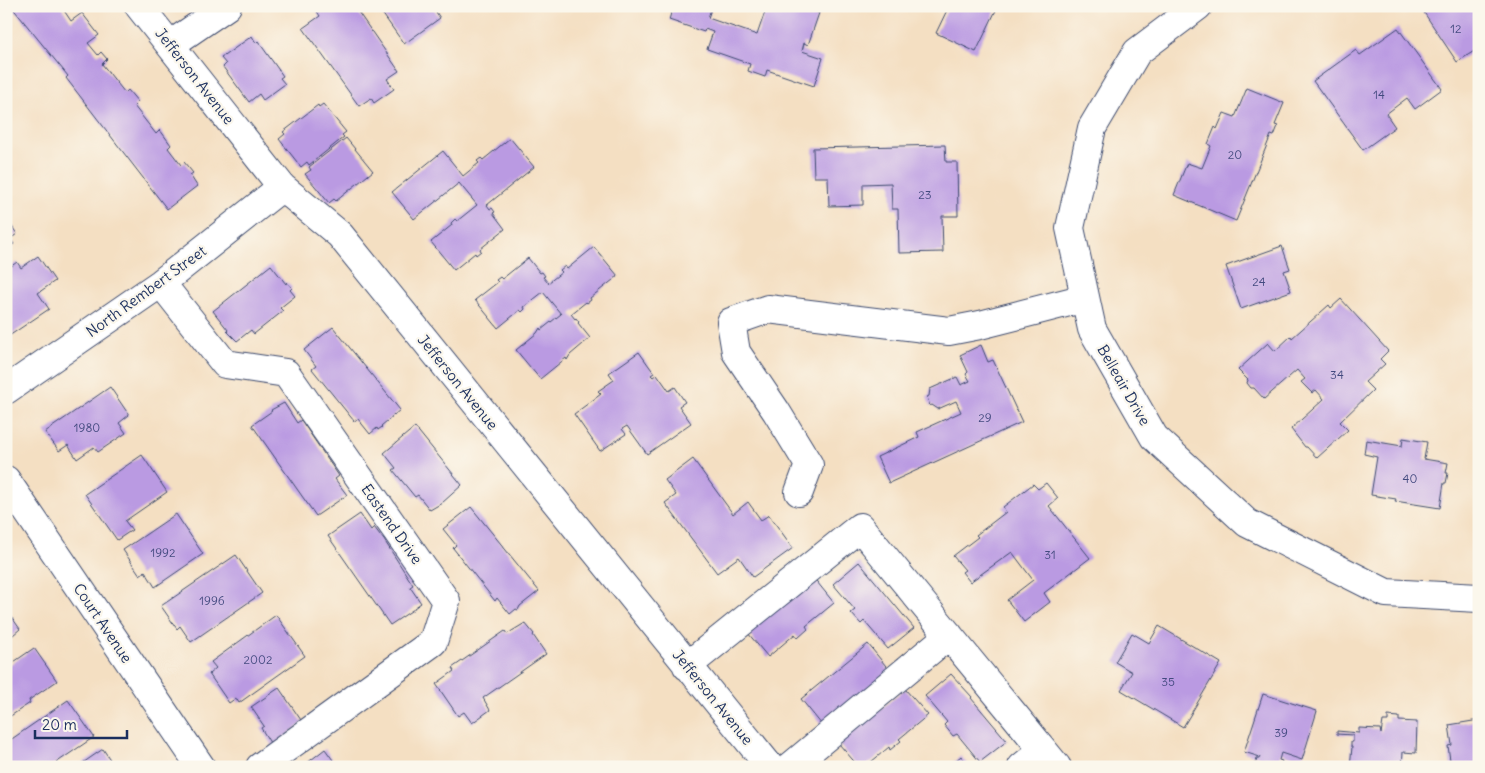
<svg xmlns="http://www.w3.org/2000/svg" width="1485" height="773" font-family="Delius,sans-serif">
<rect width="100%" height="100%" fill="#fbf7ec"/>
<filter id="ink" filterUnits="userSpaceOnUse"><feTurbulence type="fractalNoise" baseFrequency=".02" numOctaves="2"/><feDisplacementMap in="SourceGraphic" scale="10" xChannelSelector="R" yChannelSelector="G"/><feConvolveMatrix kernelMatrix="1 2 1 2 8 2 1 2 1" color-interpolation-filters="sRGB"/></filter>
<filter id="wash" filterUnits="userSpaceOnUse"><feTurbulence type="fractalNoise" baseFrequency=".0096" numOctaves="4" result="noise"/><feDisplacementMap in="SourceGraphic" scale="20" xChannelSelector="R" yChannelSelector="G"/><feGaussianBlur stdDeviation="1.12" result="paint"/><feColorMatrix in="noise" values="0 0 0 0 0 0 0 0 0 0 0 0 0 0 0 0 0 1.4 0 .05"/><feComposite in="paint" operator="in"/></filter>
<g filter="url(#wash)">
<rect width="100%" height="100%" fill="#f4dfc2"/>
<g id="blocks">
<path fill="#ba9ae2" d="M11,6H61L71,21L82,13L99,35L88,43L98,55L101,52L107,59L102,64L125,93L128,90L138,102L134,106L156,134L160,130L171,145L168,148L181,165L184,162L193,173L190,175L197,186L167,209L66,78L68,76Z
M322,6H354L399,71L387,79L394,89L374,103L371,98L359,106L303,28L320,16L316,10Z
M377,6H432L440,18L404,44Z
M673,6H712L708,18L757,35L767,6H815L813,10L819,13L808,45L804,43L802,51L823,58L814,86L767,70L765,77L748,71L750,64L707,49L713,32L705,29L704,32L669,20Z
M949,6H998L976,52L936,33Z
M1423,6H1479V48L1457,62L1421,8Z
M1398,28L1442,89L1415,109L1407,98L1386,114L1395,127L1363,150L1313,81L1356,50L1360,55Z
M252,36L256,43L258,41L283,76L280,78L285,84L263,100L259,94L249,102L223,67L226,64L221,58Z
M1247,88L1284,103L1275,125L1278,126L1274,136L1271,135L1236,221L1174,195L1187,163L1202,168L1211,146L1208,144L1215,127L1217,129L1224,113L1235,117Z
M323,104L346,132L342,135L344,137L309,165L307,162L301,167L279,139L285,134L283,132L318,105L319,107Z
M346,138L373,171L336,201L334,199L329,203L305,174L311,170L309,167Z
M510,138L534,167L487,205L490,209L492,208L495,212L493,213L505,229L480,249L481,251L476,255L475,253L454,270L431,242L452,225L451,223L455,219L457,221L477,205L459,183L414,219L392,192L443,151L463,176L479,163L477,161L481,158L483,160Z
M945,145L946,162H957L958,216H942L943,252L899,253L898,209H892L891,183L863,184V205L829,206L828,177H814L813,148Z
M9,222L17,234L10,239L14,244L6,250V224Z
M1282,246L1290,269L1284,271L1291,291L1241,309L1226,266Z
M594,247L618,276L590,298L591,300L587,303L586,302L571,314L575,319L576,318L579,322L578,323L590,338L570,355L567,360L566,358L540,379L516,350L537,333L540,328L541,330L561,314L543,292L524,307L525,309L522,312L520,310L498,328L475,300L498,282L496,280L500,277L502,279L528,258L540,273L542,272L545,276L543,277L548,283L562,272L560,270L565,266L567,269Z
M38,256L55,281L38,293L49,309L6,338V270L17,262L21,268Z
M271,265L286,284L287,282L292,288L290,290L295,296L280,308L283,311L254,334L251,330L237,341L227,331L228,330L213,311Z
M1341,299L1388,351L1380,359L1385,364L1365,382L1373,390L1340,422L1348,430L1317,458L1307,447H1305L1291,429L1324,399L1316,390L1312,393L1301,382L1305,379L1297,370L1264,399L1254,388H1251L1247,383L1248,380L1238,370L1268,343L1275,351L1291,336L1292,338L1329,305L1331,308Z
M333,327L400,410L381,426L382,427L378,430L377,428L370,434L358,419L354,421L312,369L316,366L304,350Z
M981,345L988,362L993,360L1022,422L889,483L877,457L919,437L917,432L961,412L956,401L938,409L932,405L930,406L927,397L929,396L930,389L957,377L961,385L970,381L966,374L968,372L960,355Z
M639,352L654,373L651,375L653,377L657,374L669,391L675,387L685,402L679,406L691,423L647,454L627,426L622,429L626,434L600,451L574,414L601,394L598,391L614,380L609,373Z
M110,387L129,415L119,423L126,433L98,452L94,447L77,459L68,445L59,451L45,432Z
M284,403L297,423L301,420L339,476L335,479L347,495L316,516L252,425L272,411L271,410Z
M415,427L462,485L442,503L430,510L418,495L415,497L393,470L396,468L384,453Z
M1403,438L1427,442L1424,459L1448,463L1446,473H1448L1446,483H1444L1440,508L1395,501L1396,499L1371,495L1377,457L1364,454L1366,440L1402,446Z
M142,455L167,492L125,521L132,530L117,540L85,494Z
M693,459L733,514L748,502L761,520L769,515L793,548L753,577L739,557L717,573L665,503L676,495L665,480Z
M1046,483L1058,498L1049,506L1090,558L1044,593L1050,602L1024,622L1007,600L1033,580L1012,552L970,582L962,572L965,570L953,556L978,537L976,535L1006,512L1003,507L1033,484L1038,489Z
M471,507L539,591L520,606L518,610L516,609L510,614L497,598L495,601L453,548L456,545L443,529Z
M176,514L203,554L155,587L145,571L140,575L123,550Z
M360,514L371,530L374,527L384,540L413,585L410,587L421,603L414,608V609L390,625L328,536Z
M236,555L262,593L191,642L180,626L177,629L161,606Z
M859,562L914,628L888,649L864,621L861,624L851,613L855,610L833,584Z
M813,577L834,603L806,626L808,629L798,638L795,634L768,657L747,632Z
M6,609L20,629L6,641Z
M276,615L305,656L239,703L236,698L229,703L209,674L216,668L211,662Z
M525,623L534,634L533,635L546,654L483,698L490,710L472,723L464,712L458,716L436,684L454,671L452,668L505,631L507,634Z
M1159,626L1221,663L1183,727L1121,690L1132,672L1115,662L1132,633L1149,643Z
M868,644L890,671L822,725L801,699Z
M34,648L57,681L29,700L30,703L6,719V664L8,666Z
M951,674L972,697L971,698L1007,741L980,762L957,734L953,736L944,725L947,722L925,696Z
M279,688L303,723L272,746L261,728L264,726L251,707Z
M905,689L928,715L899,739L901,741L890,750L889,747L865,767H859L839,744Z
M1263,694L1317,711L1302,760L1281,753L1279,760L1282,761L1280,767H1254L1257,759H1259L1260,757L1244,752Z
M68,700L94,737L50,767H14L12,764L6,767V743Z
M1388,716L1399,717V721L1417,722L1416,753L1403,752L1402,767H1350L1352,747H1351V742H1353V735L1337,734V731L1359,733V728L1380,729L1381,734L1383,721H1388Z
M1479,720V767H1451L1448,746L1452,745L1449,725Z
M103,749L115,767H77Z
M325,749L338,767H302Z
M961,756L969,767H948Z"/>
</g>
</g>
<g filter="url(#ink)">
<use href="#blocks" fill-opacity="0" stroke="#3c496d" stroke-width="1"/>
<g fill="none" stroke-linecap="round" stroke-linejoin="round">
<g stroke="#3c496d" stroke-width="30">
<path id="minor" d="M139,6L282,187L340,235L770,767
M1198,6L1137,52L1092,128L1070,228L1092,329L1154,437L1247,523L1386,593L1479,598
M170,45L227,6
M161,283L225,364L286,373L446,601L433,642L260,767
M6,390L161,283L282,187
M6,480L201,767
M799,492L809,465L776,411L736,352L731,322L768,309L949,331L980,325L1085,298
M687,666L860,527L1057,767
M790,767L949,635
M1022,767L1043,750"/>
</g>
<use href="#minor" stroke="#fff" stroke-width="28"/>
</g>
</g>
<g text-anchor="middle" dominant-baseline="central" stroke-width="4.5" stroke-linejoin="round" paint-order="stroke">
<g font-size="12" fill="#434a7f">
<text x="1456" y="28">12</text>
<text x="1379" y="94">14</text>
<text x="1235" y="154">20</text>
<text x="925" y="194">23</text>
<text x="1259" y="281">24</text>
<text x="1337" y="374">34</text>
<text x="985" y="417">29</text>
<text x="87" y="427">1980</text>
<text x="1410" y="478">40</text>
<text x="163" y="552">1992</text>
<text x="1050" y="554">31</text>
<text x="212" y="600">1996</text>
<text x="258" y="659">2002</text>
<text x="1168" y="681">35</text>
<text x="1281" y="732">39</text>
</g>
<g font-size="15" fill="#1b2f5e" stroke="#fbf7ec">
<text transform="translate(195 76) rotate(52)">Jefferson Avenue</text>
<text transform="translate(146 291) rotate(-36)">North Rembert Street</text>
<text transform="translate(458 382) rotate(51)">Jefferson Avenue</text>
<text transform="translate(1124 385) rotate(60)">Belleair Drive</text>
<text transform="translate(392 524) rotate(55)">Eastend Drive</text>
<text transform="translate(103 623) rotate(56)">Court Avenue</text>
<text transform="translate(713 697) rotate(51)">Jefferson Avenue</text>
</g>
</g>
<rect width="1485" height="773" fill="none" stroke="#fbf7ec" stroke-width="25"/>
<path d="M35 730v8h92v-8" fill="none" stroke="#1b2f5e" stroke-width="2.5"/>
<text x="42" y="730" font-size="15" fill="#1b2f5e" stroke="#fbf7ec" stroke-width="4" paint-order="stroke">20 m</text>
</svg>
